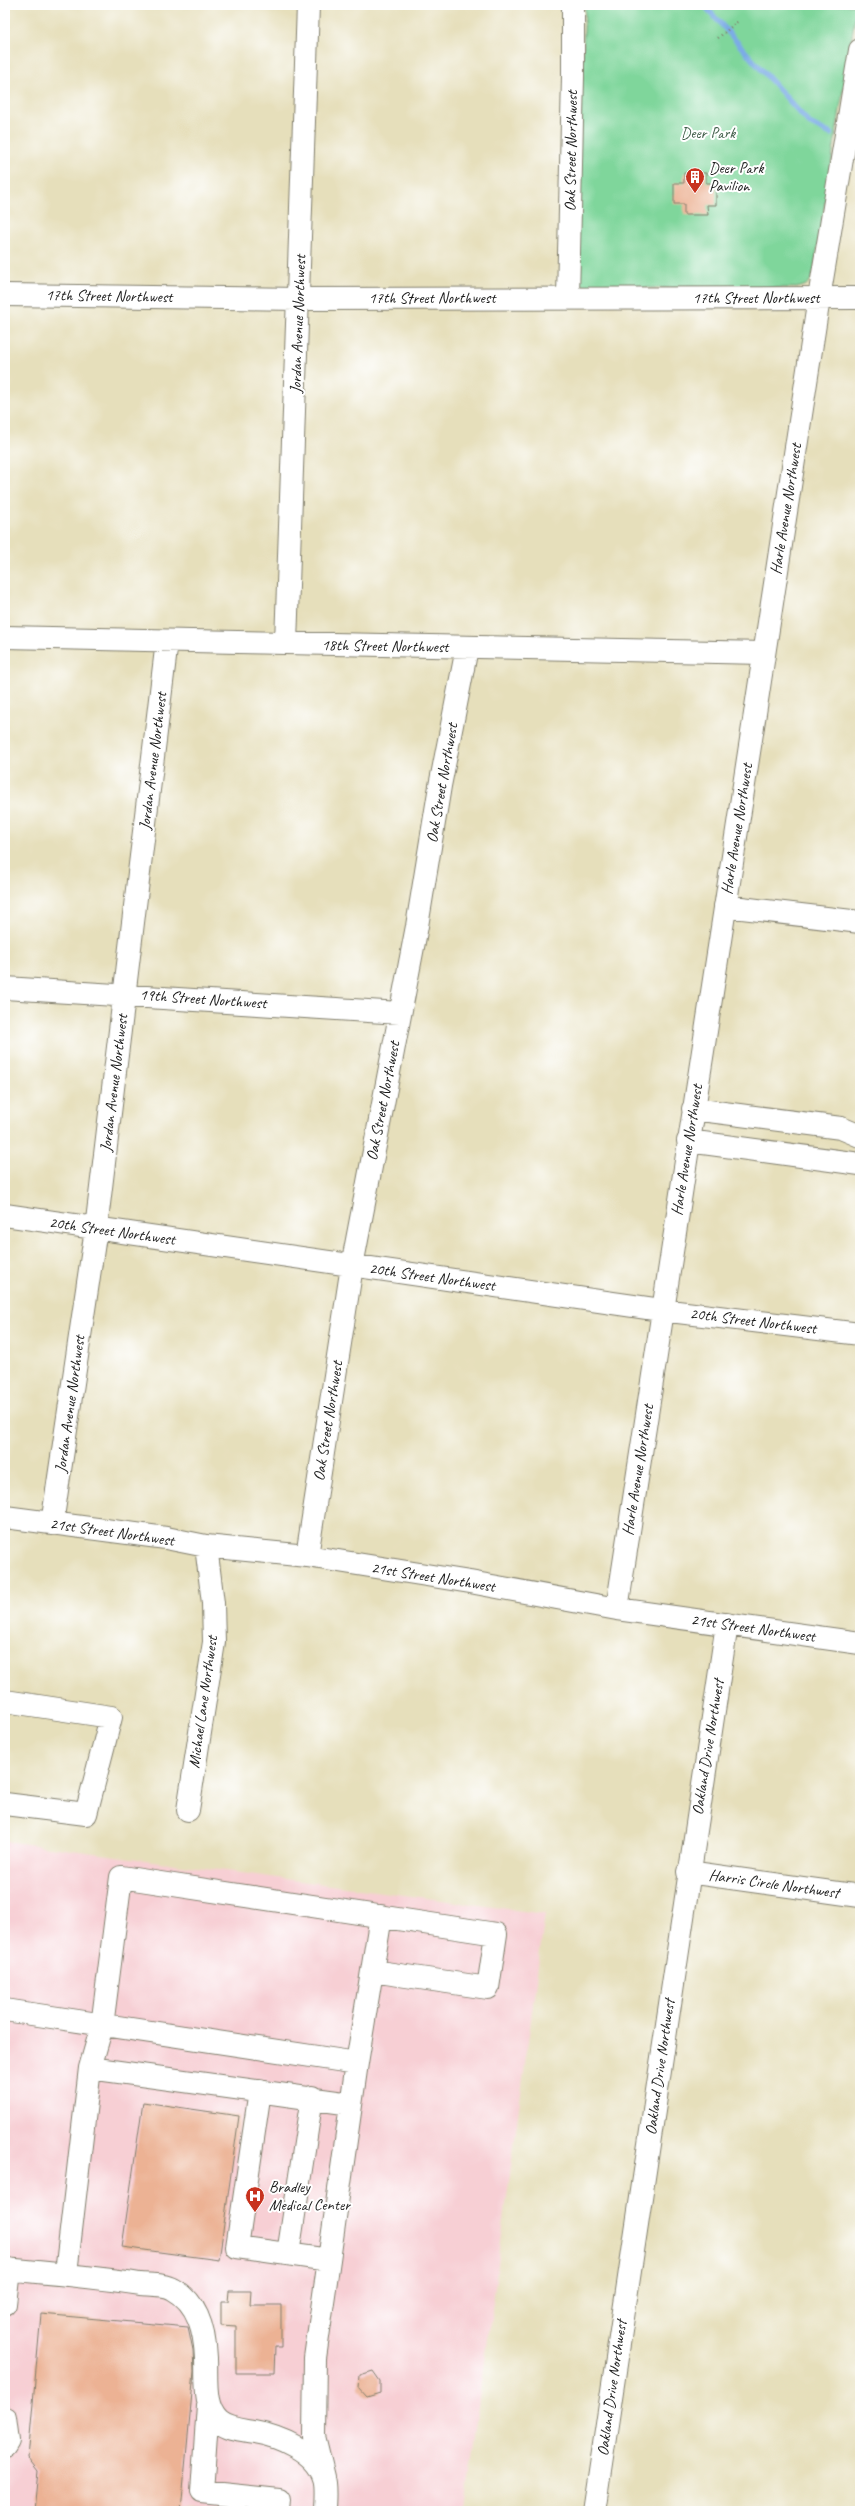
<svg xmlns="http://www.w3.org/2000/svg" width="865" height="2516" font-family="Caveat,sans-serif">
<rect width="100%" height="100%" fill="#fff"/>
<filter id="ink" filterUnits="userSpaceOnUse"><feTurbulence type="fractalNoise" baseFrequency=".025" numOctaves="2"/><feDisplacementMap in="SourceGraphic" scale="8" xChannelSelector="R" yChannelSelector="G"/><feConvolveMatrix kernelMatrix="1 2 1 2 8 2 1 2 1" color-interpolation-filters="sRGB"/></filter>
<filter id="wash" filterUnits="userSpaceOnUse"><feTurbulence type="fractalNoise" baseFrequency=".012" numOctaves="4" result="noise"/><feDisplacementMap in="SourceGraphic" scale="16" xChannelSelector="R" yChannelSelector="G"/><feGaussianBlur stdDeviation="0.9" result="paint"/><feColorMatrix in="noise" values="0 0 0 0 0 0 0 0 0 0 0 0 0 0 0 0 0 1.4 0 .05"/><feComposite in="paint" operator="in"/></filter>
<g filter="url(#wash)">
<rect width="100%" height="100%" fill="#e6dfbb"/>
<path fill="#f7cfd4" d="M5,1841L545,1914L465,2511H5Z"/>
<path fill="#7fd69b" stroke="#4e795c" d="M585,5H857L814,270C811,282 809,286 796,288H588L579,284L574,264Z"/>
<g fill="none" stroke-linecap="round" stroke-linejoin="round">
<path stroke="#7cabe6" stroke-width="5.5" d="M704,5L809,123L831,134"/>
</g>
<g id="blocks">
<path fill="#ecb294" d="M684,173H706V183H716V205H707L708,215H684V204H674V183H684Z
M143,2102L239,2116L219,2260L122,2247Z
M229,2291H251L250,2305H281V2347H275L274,2373H236V2326L221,2325V2302H228Z
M41,2314L188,2327L193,2350L194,2371L181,2511H34L38,2471L28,2458Z
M373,2371L380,2381V2393L367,2397L359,2388L360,2375Z"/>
</g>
</g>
<g filter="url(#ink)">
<use href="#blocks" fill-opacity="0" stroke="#817e6c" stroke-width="1"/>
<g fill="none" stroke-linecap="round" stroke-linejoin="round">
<g stroke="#817e6c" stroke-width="24">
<path id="minor" d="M5,295L299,299L860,298
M568,298L573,76V5
M5,637L764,653
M286,643L308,5
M725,906L860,922
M5,988L400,1013
M693,1109L841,1128L860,1136
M688,1141L860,1164
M5,1215L661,1310L860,1334
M5,1517L166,1538L206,1546L307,1556L470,1582L617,1609L860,1643
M52,1524L96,1229L167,641
M307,1556L352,1266L417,926L440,786L467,648
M617,1609L819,298L860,50
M5,1701L111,1717L86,1814L5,1804
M188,1810L214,1642L213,1603L206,1546
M688,1872L860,1896
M5,2010L357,2063
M90,2068L351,2104
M260,2091L237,2247L329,2260
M288,2254L312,2097
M5,2269C50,2273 95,2277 140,2284C149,2285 165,2284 173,2289C199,2303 205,2332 206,2359C207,2380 203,2406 219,2421C228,2429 243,2430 254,2432C278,2436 316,2451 324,2478C327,2487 325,2501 325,2511
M66,2273L90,2068L102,2026L121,1877L496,1934L488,1988L372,1971
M5,2304L9,2269
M208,2405L202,2492L279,2500L278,2511
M5,2418L8,2441L5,2446
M324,2477L314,2436L315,2358L357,2063L381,1916
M594,2511L727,1624"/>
</g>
<path stroke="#817e6c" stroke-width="2.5" stroke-dasharray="1 3" stroke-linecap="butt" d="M718,38L738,21"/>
<use href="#minor" stroke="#fff" stroke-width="22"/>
</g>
</g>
<defs>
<g id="building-pin" transform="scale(1)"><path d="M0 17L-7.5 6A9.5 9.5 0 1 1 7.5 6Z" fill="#c8321e" stroke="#fff"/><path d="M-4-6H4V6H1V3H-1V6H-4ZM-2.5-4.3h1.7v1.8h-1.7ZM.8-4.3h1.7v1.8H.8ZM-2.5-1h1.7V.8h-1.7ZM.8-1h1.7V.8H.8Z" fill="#fff"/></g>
<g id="hospital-pin" transform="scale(1)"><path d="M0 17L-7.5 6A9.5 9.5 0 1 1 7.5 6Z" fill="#c8321e" stroke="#fff"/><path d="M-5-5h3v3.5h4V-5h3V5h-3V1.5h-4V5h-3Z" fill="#fff"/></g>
</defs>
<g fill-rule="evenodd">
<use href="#building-pin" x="695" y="177"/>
<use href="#hospital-pin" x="255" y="2196"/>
</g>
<g text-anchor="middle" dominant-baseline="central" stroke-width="4" stroke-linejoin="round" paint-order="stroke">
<g font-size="16" fill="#3f5d48" stroke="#fff">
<text x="708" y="133">Deer Park</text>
</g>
<g font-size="16" fill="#1c1c1c" stroke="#fff">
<text transform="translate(571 151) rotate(-89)">Oak Street Northwest</text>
<text transform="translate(109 296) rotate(1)">17th Street Northwest</text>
<text x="432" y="298">17th Street Northwest</text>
<text x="756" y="298">17th Street Northwest</text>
<text transform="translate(298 324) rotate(-88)">Jordan Avenue Northwest</text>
<text transform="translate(786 509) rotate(-81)">Harle Avenue Northwest</text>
<text transform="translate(385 646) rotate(1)">18th Street Northwest</text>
<text transform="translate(153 761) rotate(-83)">Jordan Avenue Northwest</text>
<text transform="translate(442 783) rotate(-80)">Oak Street Northwest</text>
<text transform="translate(737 829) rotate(-81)">Harle Avenue Northwest</text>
<text transform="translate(203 999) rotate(4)">19th Street Northwest</text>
<text transform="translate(114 1083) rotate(-83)">Jordan Avenue Northwest</text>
<text transform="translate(383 1101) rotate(-79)">Oak Street Northwest</text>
<text transform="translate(687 1150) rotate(-81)">Harle Avenue Northwest</text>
<text transform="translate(112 1231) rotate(8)">20th Street Northwest</text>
<text transform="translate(432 1277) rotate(8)">20th Street Northwest</text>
<text transform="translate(753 1321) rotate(7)">20th Street Northwest</text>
<text transform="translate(70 1404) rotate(-82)">Jordan Avenue Northwest</text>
<text transform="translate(328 1421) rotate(-81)">Oak Street Northwest</text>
<text transform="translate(638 1470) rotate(-81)">Harle Avenue Northwest</text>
<text transform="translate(112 1532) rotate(8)">21st Street Northwest</text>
<text transform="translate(433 1577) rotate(9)">21st Street Northwest</text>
<text transform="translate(753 1628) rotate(8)">21st Street Northwest</text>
<text transform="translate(203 1702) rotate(-82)">Michael Lane Northwest</text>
<text transform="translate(708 1747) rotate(-81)">Oakland Drive Northwest</text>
<text transform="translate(774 1884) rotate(8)">Harris Circle Northwest</text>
<text transform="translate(660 2067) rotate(-82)">Oakland Drive Northwest</text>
<text transform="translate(612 2388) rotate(-82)">Oakland Drive Northwest</text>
</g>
<g font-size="16" fill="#1c1c1c" stroke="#fff" text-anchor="start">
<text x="709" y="168">Deer Park<tspan x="709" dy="18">Pavilion</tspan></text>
<text x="269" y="2187">Bradley<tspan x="269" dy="18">Medical Center</tspan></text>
</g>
</g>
<rect width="865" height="2516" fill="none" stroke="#fff" stroke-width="20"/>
</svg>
